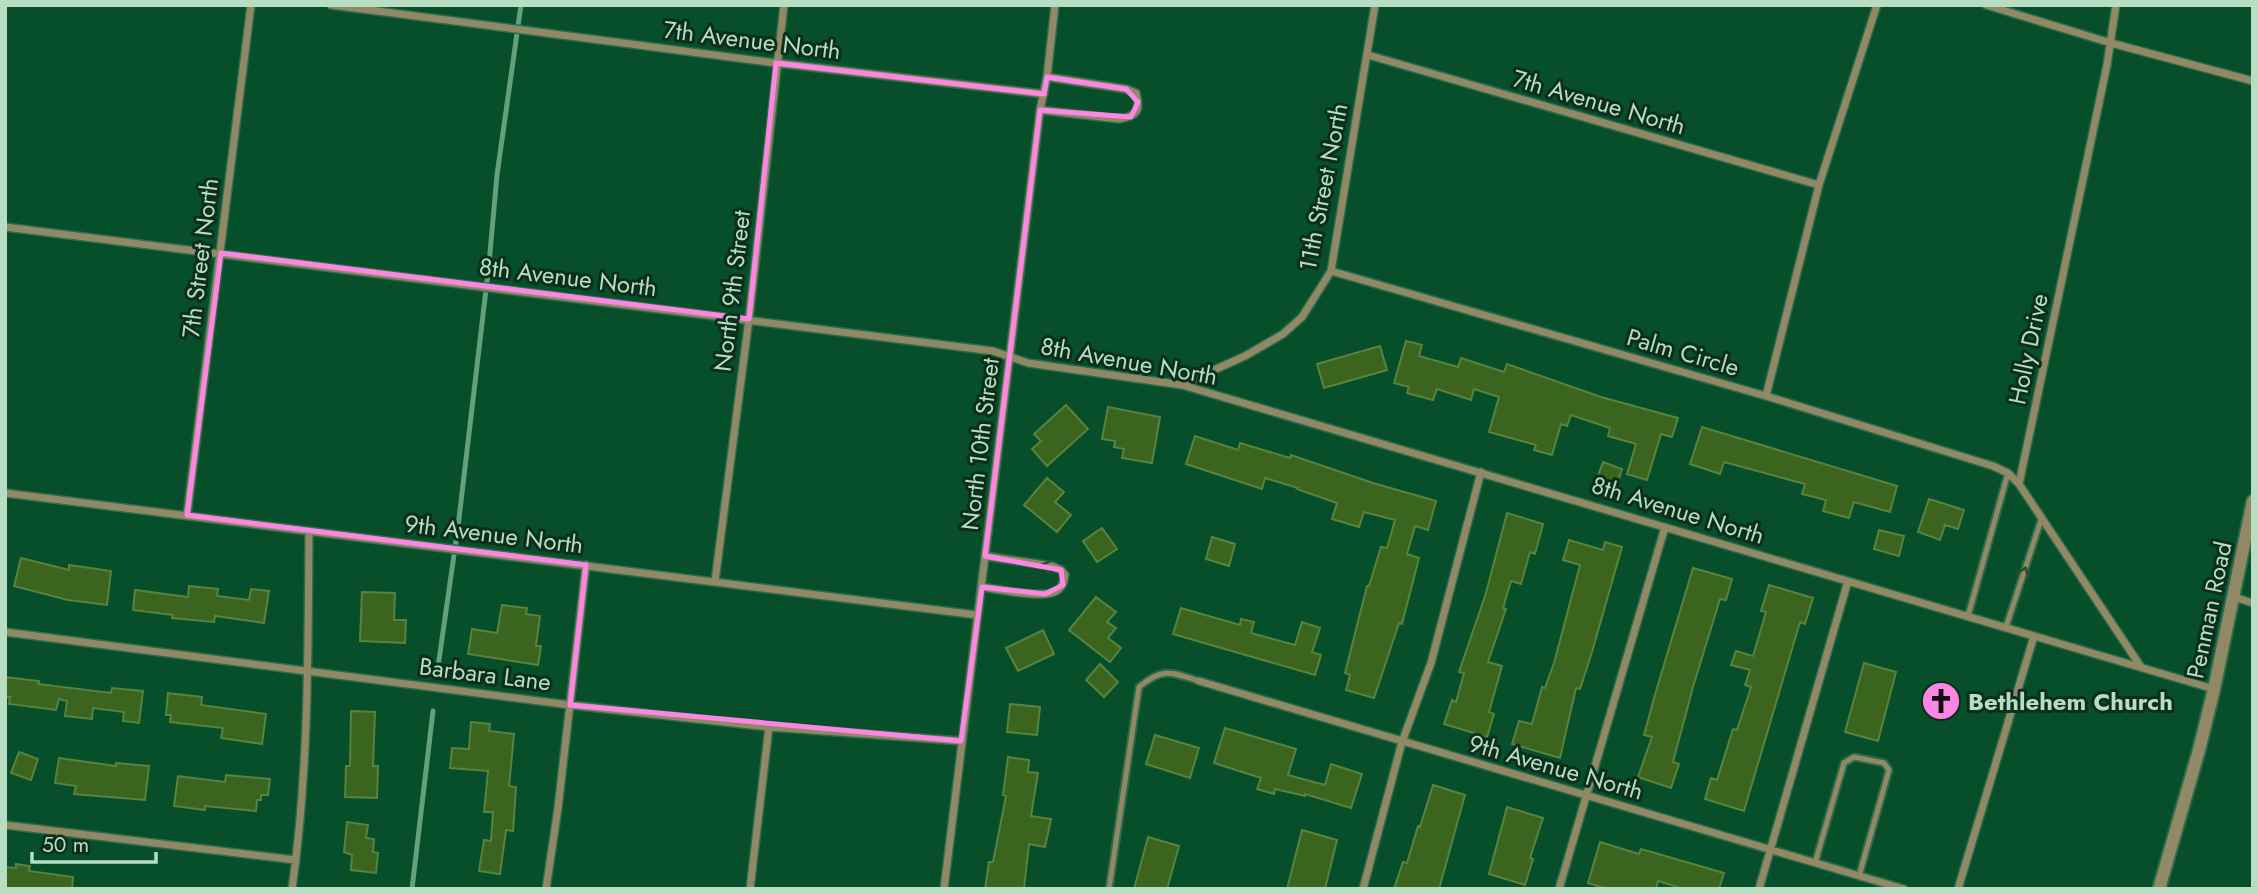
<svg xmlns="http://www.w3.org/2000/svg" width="2258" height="894" font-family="Jost,sans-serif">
<rect width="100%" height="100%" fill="#074e2b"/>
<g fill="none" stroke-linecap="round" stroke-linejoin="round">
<path stroke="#62a179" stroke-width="5" d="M438,667L458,527L489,264L497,175L521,5
M412,889L433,711"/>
</g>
<path fill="#3b651f" stroke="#58833e" stroke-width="2" d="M1406,341L1422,345L1419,356L1458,367L1461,358L1504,372L1507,364L1601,397L1678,418L1672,437L1661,434L1647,480L1627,474L1636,444L1608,436L1610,428L1571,415L1567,426L1561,424L1552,455L1534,450L1536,445L1489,432L1499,397L1474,389L1471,400L1437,389L1433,400L1407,393L1409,387L1394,383Z
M1380,346L1387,370L1324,388L1317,364Z
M1066,405L1088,429L1047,466L1032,449L1041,441L1034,434Z
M1108,407L1160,417L1152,463L1122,458L1124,449L1114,447L1115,441L1102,439Z
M1702,427L1897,486L1890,512L1854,502L1849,518L1823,511L1826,500L1802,494L1805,484L1724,462L1720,474L1690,464Z
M1195,436L1238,450L1240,443L1290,458L1291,455L1373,483L1436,501L1428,530L1415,526L1407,554L1419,558L1402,624L1399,623L1374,698L1346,690L1350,675L1345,673L1367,586H1369L1381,547L1387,548L1395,520L1364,512L1359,527L1332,519L1337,503L1297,489L1298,488L1265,478L1262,489L1186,464Z
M1603,462L1622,469L1616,487L1596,481Z
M1047,478L1064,492L1055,502L1071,515L1057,532L1024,505Z
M1929,499L1964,510L1958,529L1945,525L1940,540L1918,532Z
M1507,513L1543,524L1535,554L1530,552L1521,584L1511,581L1503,608L1506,609L1488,662L1502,666L1489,712L1494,714L1487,737L1444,724L1452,700L1456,702L1464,673L1459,672L1486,593Z
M1102,528L1117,549L1097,562L1083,541Z
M1879,530L1904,536L1899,556L1874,549Z
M1212,537L1235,544L1229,566L1206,559Z
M1569,540L1603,550L1605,542L1622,547L1592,652L1580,689L1576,688L1560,758L1512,744L1519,721L1532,724L1542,687L1545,688L1554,663L1580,565L1563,560Z
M21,558L69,570V565L111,571L107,605L68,600L14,586Z
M1693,568L1732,579L1726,600L1720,599L1693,687L1673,762L1679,764L1671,788L1638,777L1652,737L1644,735L1654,698Z
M1769,585L1813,598L1805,624L1800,622L1744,811L1705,799L1711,778L1717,780L1733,729L1737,730L1751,687L1745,685L1750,670L1731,665L1736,651L1753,656L1766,612L1761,611Z
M189,586L218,589L217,596L249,600L251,589L269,591L264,623L215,616L214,622L172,618L173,615L133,610L135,590L188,597Z
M362,592L395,593L394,620H406L405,643L360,641Z
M1096,597L1116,612L1107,622L1116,628L1108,638L1121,648L1110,662L1069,630Z
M502,605L527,608L526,614L540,616L536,646H541L538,665L468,654L472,629L497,633Z
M1181,608L1240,625L1241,619L1254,622L1251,633L1295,645L1302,622L1320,628L1312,652L1321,655L1315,675L1173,634Z
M1043,630L1054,654L1018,671L1006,648Z
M1864,663L1896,672L1878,741L1845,732Z
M1100,664L1118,682L1104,697L1086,680Z
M5,677L39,681L38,684L111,693L112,688L143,691L139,723L123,721L124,712L93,708L92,719L65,716L67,701L59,699L56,710L9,704L10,697H5Z
M168,693L202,697L201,705L266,714L262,744L221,738L223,728L170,722L171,715H166Z
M1010,704L1040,707L1037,735L1007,732Z
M351,711L375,712L373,766H378L377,798L345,797L346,766H350Z
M471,722L490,724L489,731L514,734L509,786L516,787L513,831L506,830L500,874L479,871L484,840L491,841L493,812H484L488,771L450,768L452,748L469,749Z
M1225,728L1296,749L1288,775L1325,785L1331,764L1362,774L1351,808L1305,794V796L1275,789L1274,794L1257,789L1261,778L1214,763Z
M1155,735L1199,748L1190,778L1146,764Z
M19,752L38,759L31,780L11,773Z
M1008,757L1029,760L1028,772L1038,773L1031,816L1051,819L1045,847L1029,844L1024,889H985L989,862H993L1006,796L1003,795Z
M59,758L116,766V763L149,766L145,800L74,794L76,786L55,783Z
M226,775L270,779L268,795H261V800H257L256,811L205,806V810L174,806L178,776L225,782Z
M1433,785L1465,795L1439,889H1394L1403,862L1407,863L1418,826L1420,827Z
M1507,807L1543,818L1530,858L1533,859L1525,885L1489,874Z
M347,822L368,825L366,838L374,839L373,852L378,853L376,873L351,870L352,855L344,852Z
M1302,830L1337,840L1325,889H1287Z
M1148,837L1179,846L1167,889H1134Z
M1600,842L1639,854L1641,849L1724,873L1719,889H1684L1658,881L1656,889H1607L1588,883Z
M16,864L30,866L29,871L73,877L72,889H5V867L16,868Z"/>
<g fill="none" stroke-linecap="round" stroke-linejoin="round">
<g stroke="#2a6b49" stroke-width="9">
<path id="service" d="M1968,616L2008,473
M2006,627L2042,517
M1815,863L1844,763L1854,757L1884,763L1889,770L1859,876
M1109,889L1139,687C1163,667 1171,672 1199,681"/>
</g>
<g stroke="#2a6b49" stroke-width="10">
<path id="minor" d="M331,5L776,63L1044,94
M1986,5L2111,43L2253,81
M2116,5L2107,65L2019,484L2141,667
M1368,55L1819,185
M1040,110L1119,119C1137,116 1141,111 1136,93L1126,89L1047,77
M5,227L993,351L1028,363L1182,385L2214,689
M1331,271L1766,396L1993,466L2008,473L2019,484
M1183,384L1245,356L1283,334L1302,317L1331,271L1375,5
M1766,396L1819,185L1877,5
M5,493L977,615
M187,515L251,5
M715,581L749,319L784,5
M982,587C998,589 1046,600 1058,590C1063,586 1064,581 1065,575L1061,570L1052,566L985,556
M2234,597L2253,603
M5,632L570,705L769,727L961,741
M1199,681L1904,889
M5,825L296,860
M292,889C309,770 308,650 309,531
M546,889L558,808L586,565
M750,889L769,727
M944,889L1040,110L1047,77L1055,5
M1363,889L1402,742L1431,663L1481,472
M1559,889L1665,527
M1759,889L1848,581
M1958,889L2034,636"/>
</g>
<g stroke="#2a6b49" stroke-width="16">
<path id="tertiary" d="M2159,889L2199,750L2214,689L2253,501"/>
</g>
<use href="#service" stroke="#918866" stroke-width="5"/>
<use href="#minor" stroke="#918866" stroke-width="7"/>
<use href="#tertiary" stroke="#918866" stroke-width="12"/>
</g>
<defs><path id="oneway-chevron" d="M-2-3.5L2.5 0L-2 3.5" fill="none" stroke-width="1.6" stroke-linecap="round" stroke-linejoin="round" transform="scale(1.75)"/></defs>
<g stroke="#344a32">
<use href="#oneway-chevron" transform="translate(1046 566) rotate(-167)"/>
<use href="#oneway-chevron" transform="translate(2024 572) rotate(-72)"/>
</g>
<path fill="none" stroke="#fc86e4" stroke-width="5" stroke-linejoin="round" d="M776,63L1044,94L1047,77L1126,89L1138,102L1131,117L1040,110L985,556L1061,570L1063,585L1045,594L982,587L961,741L570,705L586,565L187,515L221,253L749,319Z"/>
<defs>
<g id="church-disc" transform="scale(2.0125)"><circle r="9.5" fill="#fc86e4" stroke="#0c2f1b"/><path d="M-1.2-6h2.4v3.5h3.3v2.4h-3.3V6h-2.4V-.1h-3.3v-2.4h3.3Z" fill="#111"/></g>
</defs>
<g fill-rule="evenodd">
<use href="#church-disc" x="1941" y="701"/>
</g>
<g text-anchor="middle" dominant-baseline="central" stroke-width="6" stroke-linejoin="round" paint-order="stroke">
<g font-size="24" fill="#b7dec3" stroke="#0c2f1b">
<text transform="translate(752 40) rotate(7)">7th Avenue North</text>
<text transform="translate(1599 102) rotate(16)">7th Avenue North</text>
<text transform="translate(1323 187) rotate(-79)">11th Street North</text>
<text transform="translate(200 258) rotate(-83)">7th Street North</text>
<text transform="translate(568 277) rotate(7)">8th Avenue North</text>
<text transform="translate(732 291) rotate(-83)">North 9th Street</text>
<text transform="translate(2028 349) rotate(-78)">Holly Drive</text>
<text transform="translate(1683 352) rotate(16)">Palm Circle</text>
<text transform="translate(1129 361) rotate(10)">8th Avenue North</text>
<text transform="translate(980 444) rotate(-83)">North 10th Street</text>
<text transform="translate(1678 510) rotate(17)">8th Avenue North</text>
<text transform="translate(494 534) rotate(7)">9th Avenue North</text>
<text transform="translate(2209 610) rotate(-78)">Penman Road</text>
<text transform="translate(485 674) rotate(7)">Barbara Lane</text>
<text transform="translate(1556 767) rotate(16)">9th Avenue North</text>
</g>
<g font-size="24" font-weight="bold" fill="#b7dec3" stroke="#0c2f1b" text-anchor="start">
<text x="1968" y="701">Bethlehem Church</text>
</g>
</g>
<rect width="2258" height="894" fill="none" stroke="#b7dec3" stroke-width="14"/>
<path d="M32 852v10h124v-10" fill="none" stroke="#b7dec3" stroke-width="3.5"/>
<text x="42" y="852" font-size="21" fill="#b7dec3" stroke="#0c2f1b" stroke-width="5" paint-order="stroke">50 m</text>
</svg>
